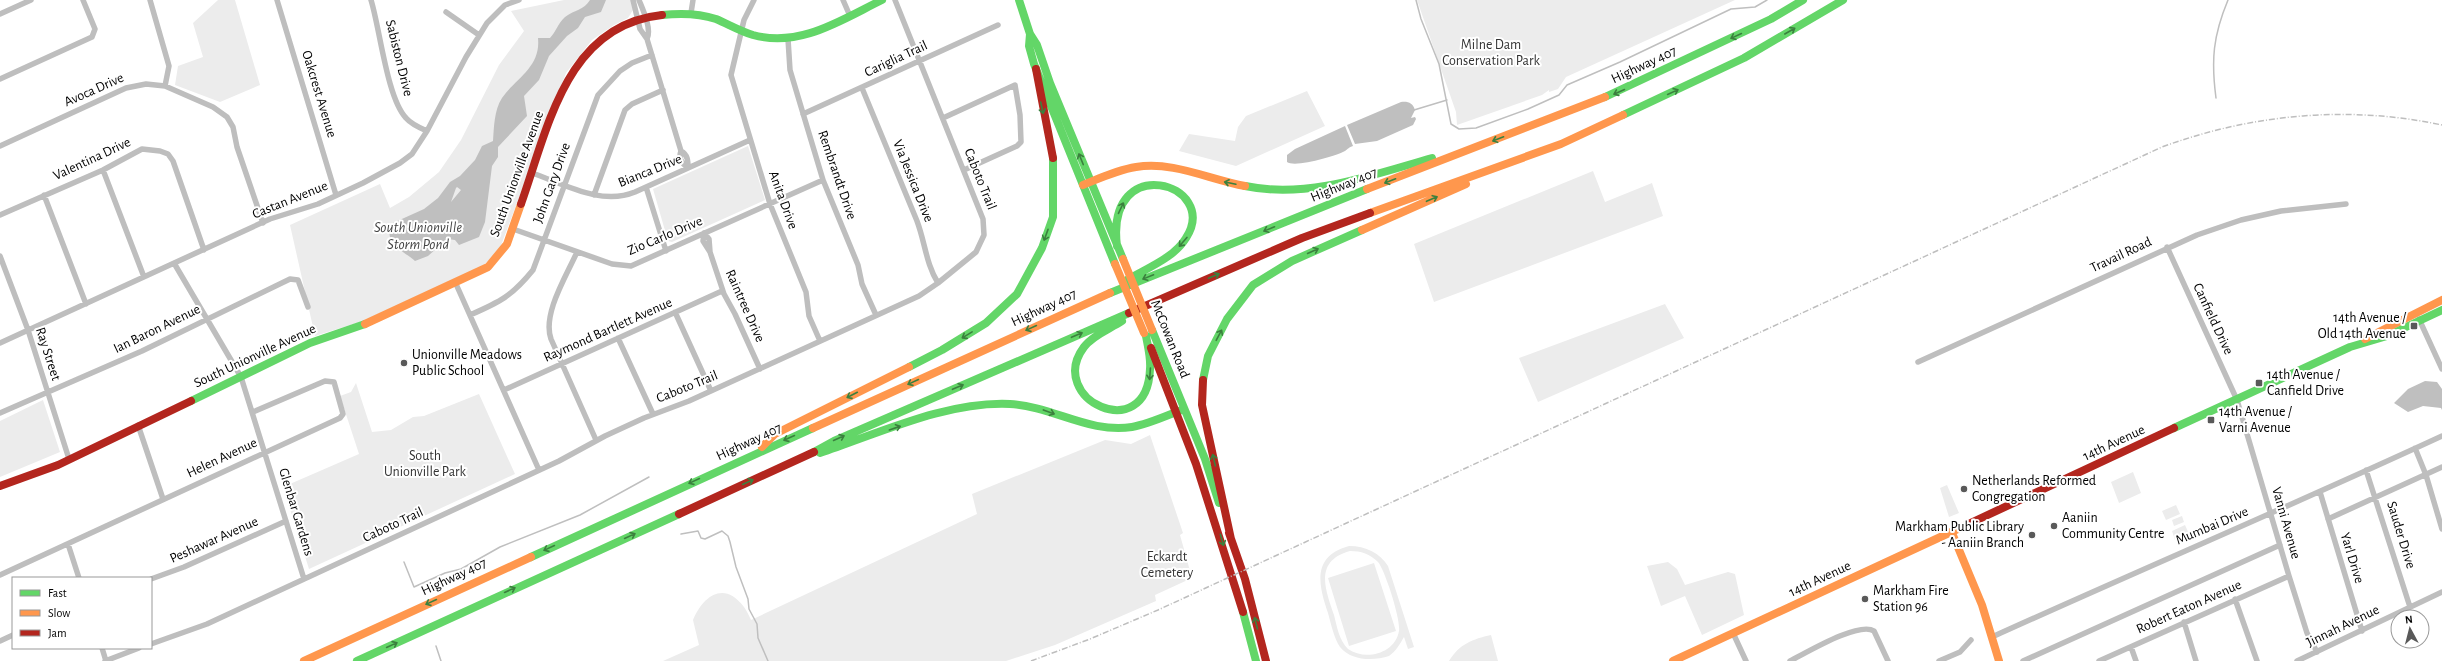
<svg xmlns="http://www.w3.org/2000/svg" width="2442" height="661" font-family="'Alegreya Sans',sans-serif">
<rect width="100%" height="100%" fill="#fff"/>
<path fill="#ececec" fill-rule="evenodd" d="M218,0H235L260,85L220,102L175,85L178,66L203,57L193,23Z
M564,0H631L633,10L628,18L614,25L592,40L566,73L500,248L484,265L363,321L315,336L290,225L380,184L390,208L409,197L439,172L461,140L499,65L524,31L511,11Z
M1417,0H1735L1566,77L1558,89L1549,92V90L1542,95L1457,125L1456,112Z
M1307,91L1325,126L1236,166L1179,151L1189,134L1235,141L1238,127L1246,116Z
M748,146L765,200L672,242L668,241L653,189Z
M1593,171L1605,202L1652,183L1663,216L1434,302L1414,244Z
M1665,304L1684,338L1538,402L1519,358Z
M356,383L372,432L391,430L413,417L424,416L479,394L515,474L309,569L283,487L359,454L340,396L351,392Z
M43,400L60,452L0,477V421Z
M1150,435L1183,533L1180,535L1192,578L1155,595L1156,601L1055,645L1006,661H663L699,645L693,620C703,596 724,580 744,607C747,611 749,616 751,620L977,514L972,494L1105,440L1131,444Z
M2133,472L2141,493L2119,503L2111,482Z
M1947,485L1959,513L1949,517L1940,488Z
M2176,505L2180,514L2166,520L2162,511Z
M2182,516L2184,522L2174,526L2172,520Z
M2185,525L2189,534L2175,540L2172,531Z
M1349,546C1366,546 1380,553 1388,566L1414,647L1408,649L1404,637C1400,644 1396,651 1389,656C1374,661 1351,661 1340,647C1334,638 1331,624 1328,613C1318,584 1312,556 1349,546ZM1350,551C1361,551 1370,554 1378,562C1385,570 1401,620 1399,631C1395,654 1365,661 1348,649C1339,640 1337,627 1334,615C1325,589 1314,561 1350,551Z
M1668,562L1677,569L1685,585L1728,572L1735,574L1744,615L1702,635L1685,596L1661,606L1647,566Z
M1374,563L1396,631L1349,646L1328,578Z
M1491,635L1498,661H1449C1459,644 1473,639 1491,635Z"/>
<path fill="#bfbfbf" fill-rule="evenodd" d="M590,0H606L601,12L585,17L578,28L567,36L549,56L539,80L524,96L527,116L498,147V157L492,166L485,222L479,237L459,245L455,240L447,239L428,256L415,261C405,252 380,241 393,223L424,209L438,198L450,182L460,176L475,160L482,146L493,141C494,128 494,110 502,98C516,78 541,67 538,38H550C556,32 558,23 565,17C574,10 584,10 590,0ZM457,187L461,190L451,202L456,188Z
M1401,102C1408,101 1413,103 1415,110L1411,118L1415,117L1416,119L1413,125L1377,141L1355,144L1347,125Z
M1345,126L1353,146C1349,147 1348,149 1345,151C1336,156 1295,168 1287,162V155L1295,149Z
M2425,381L2437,382L2442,389V410L2441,408L2423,406L2408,412L2394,403L2408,389Z"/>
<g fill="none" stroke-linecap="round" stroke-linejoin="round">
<path stroke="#bfbfbf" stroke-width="1.5" d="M1416,0L1421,19L1439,64L1451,124L1459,129L1476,128L1528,109L1559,95L1567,85L1620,62L1731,9L1755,7L1767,0
M2216,98C2211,60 2213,36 2228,0
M1414,110L1447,100
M681,534L698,531L701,538L705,539L722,531L728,536L730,542L736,567L748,599L749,609L757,624L758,638L768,661
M404,562L414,587L445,573L461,569L500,547L580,515L649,477
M436,646L441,661"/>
<path stroke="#bebebe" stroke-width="5.5" d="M150,0L169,66L165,86
M277,0L336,195
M371,0C380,29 387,98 406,118C411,124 420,128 427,131
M633,0L640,29L647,39L681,151C688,155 688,161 688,168
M639,0C643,10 652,29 647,39
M754,0L744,20L731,75L770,204L806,292L809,316L820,341
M843,0L850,16
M446,12L479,35
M691,13L693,0
M0,14L31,0
M788,39L790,70L823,180L858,265L862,284L876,315
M0,79L92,37L95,29L83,0
M862,88L917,221C925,242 926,264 938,283
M803,114L998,25
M943,118L1015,85L1020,115L1021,142L1017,146L964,170
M0,146L126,88L146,84L165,86L213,107L227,117L233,127L237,147L263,223
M681,151C678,159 682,163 688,168
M103,170L144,277
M532,173C564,184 601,206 635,192L750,140
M646,187L666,251
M44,195L86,304
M594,195L625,110L632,104L663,90
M0,215L103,170L142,149L160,151L168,154L173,161L204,250
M513,229L612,264L631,266L823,180
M704,233L703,241L710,252L724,294L735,314L760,369
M704,233L709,239L710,252
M2167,247L2237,400L2289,576L2307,633L2317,652
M577,252C567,275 542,314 551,339L596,440
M0,256L28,330L69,459
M174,263L241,377L304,579
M456,284L539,470
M675,312L711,391
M470,315C500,302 512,296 533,270L598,95L620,71L632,63L652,55
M2419,319L2442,369
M618,338L653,414
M0,343L270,219L318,204L363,183L400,163L412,154L427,131L466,57L487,23L505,5L519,0
M1918,362L2197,235L2241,220L2281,211L2346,204
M504,390L722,291
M0,413L142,351L290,279L298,280L308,307
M138,425L163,499
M2415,448L2426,475L2442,529
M2366,470L2410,607
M2320,492L2362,631
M2328,519L2442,467
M68,544L79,578
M0,575L340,418L343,414L334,382L325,381L253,412
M151,579L184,567L286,521
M2235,599L2257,661
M2184,622L2196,661
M1733,633L1746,661
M1992,637C2142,569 2293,505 2442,436
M0,641L13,635
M151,644L207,624L559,461L605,436L644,418L689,401L919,296L938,283L976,252L984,235L983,219L895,0
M2131,647L2136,661
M102,648L106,661
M105,661L139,648
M1790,661C1806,653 1859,621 1874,631L1888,661
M1939,661L1960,652L1971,640
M2023,661L2280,545
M2099,661L2289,576
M2297,661L2442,592"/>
<path stroke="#63d668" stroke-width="8" d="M1019,0L1030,34L1037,45L1050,83L1123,259
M662,15C680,13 698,13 716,19C728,24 740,31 753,35C800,48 841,20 882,0
M1030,34L1029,46L1034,64L1115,264
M1605,97L1771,19L1803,0
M1623,115L1744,58L1843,0
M1245,186C1308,199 1372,175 1432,158
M1117,246C1105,150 1221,183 1186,238C1174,258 1147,268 1127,280
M1110,293L1367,189
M1122,321C1110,329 1093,335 1084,347C1045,399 1147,447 1150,369C1151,358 1148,347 1146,336
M1152,330L1205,459L1219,503
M909,367L942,350L986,323L1017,294L1042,248L1053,217V158
M1203,380L1208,356L1227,319L1253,285L1292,261L1362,230
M191,401L310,343L365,324
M2174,428L2350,347L2387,336L2442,310
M814,452L834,441L1129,313
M820,453C880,433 947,401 1010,404C1052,406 1090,434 1132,427C1149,424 1168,415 1184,409
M531,557L813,428
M1243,612L1256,661
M357,661L679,514"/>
<path stroke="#ff974d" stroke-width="8" d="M1083,185C1100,178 1117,170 1136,167C1173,161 1208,179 1245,186
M1367,189L1605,97
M1370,213L1561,144L1623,115
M1362,230L1466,184
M365,324L488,267L507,244L521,204
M2365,339L2442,300
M813,428L1110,293
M762,447L775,434L909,367
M1952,533L1982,605L1999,661
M304,661L531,557
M1673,661L1962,527"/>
<path stroke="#b3261e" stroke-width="8" d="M1036,69L1053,158
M521,204C548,128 566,25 662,15
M1129,313L1302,238L1370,213
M1151,348L1196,464L1243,612
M1203,380L1202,405L1231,539
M0,486L58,465L191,401
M679,514L814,452
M1962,527L2174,428
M1229,533L1245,579L1266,661"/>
<path stroke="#bebebe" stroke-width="1.5" stroke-dasharray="6 2 1 2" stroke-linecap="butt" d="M1031,661L1090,639L1158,610L2162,147C2252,114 2348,105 2442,125"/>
<path stroke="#ff974d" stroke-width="8" d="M1123,259L1152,330
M1115,264L1144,333"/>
</g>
<defs><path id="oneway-shaft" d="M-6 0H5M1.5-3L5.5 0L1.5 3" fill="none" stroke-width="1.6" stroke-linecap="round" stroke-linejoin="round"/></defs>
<g stroke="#3b803e">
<use href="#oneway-shaft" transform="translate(1790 31) rotate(-30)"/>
<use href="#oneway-shaft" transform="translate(1736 36) rotate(155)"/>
<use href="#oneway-shaft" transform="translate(1619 92) rotate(156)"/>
<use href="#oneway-shaft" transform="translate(1673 92) rotate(-25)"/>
<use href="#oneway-shaft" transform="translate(1042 108) rotate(78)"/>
<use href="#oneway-shaft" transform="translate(1498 139) rotate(159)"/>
<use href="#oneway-shaft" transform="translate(1081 159) rotate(-112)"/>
<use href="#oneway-shaft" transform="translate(1390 181) rotate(159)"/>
<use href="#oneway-shaft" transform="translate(1230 183) rotate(-168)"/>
<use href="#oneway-shaft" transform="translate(1432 199) rotate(-23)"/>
<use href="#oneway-shaft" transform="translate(1121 208) rotate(-65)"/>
<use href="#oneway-shaft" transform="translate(1269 229) rotate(158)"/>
<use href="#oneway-shaft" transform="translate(1046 235) rotate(110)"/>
<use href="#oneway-shaft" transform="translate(1183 242) rotate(131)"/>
<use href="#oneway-shaft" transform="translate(1313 251) rotate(-24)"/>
<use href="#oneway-shaft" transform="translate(1214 276) rotate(-23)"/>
<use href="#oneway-shaft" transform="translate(1148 277) rotate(158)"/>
<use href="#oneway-shaft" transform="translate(1031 328) rotate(155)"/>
<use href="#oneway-shaft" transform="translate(967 335) rotate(149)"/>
<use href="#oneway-shaft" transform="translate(1077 335) rotate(-23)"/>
<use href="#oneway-shaft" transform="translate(1219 335) rotate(-62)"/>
<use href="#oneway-shaft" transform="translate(1150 374) rotate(94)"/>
<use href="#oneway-shaft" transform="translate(913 382) rotate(155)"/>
<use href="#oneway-shaft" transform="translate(958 387) rotate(-23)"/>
<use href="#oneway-shaft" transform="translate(852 395) rotate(153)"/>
<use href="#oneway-shaft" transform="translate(1049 412) rotate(20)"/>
<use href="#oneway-shaft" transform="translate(895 428) rotate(-19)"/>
<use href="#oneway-shaft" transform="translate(789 438) rotate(156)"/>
<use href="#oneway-shaft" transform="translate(839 438) rotate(-24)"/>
<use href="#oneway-shaft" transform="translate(1214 460) rotate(-103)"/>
<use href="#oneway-shaft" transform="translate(694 481) rotate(155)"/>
<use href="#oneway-shaft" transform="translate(748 482) rotate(-25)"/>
<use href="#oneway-shaft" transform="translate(630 536) rotate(-25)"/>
<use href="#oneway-shaft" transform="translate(1222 540) rotate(74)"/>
<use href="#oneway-shaft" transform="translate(549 548) rotate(155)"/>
<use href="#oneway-shaft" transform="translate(510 590) rotate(-25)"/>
<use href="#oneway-shaft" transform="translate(431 602) rotate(155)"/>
<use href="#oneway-shaft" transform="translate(1256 623) rotate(-104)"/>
<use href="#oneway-shaft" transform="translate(392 645) rotate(-25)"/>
</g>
<g fill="#595959" stroke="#fff" stroke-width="1.5">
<rect x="2410" y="322" width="8" height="8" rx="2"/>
<circle cx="404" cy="363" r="4"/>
<rect x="2255" y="379" width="8" height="8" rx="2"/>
<rect x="2207" y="416" width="8" height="8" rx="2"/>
<circle cx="1964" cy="489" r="4"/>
<circle cx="2054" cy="526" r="4"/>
<circle cx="2032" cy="535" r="4"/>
<circle cx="1865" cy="599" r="4"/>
</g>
<g text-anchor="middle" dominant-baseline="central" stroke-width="4" stroke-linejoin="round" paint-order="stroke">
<g font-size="14" fill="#333" stroke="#fff">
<text x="1491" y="45">Milne Dam<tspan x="1491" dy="16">Conservation Park</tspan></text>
<text x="425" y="456">South<tspan x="425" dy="16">Unionville Park</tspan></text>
<text x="1167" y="557">Eckardt<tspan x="1167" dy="16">Cemetery</tspan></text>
</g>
<g font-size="14" fill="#000" stroke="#fff">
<text transform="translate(399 58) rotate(76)">Sabiston Drive</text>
<text transform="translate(896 59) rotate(-25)">Cariglia Trail</text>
<text transform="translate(1644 65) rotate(-25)">Highway 407</text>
<text transform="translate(94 90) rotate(-24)">Avoca Drive</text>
<text transform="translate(319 94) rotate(73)">Oakcrest Avenue</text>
<text transform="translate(92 159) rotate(-25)">Valentina Drive</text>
<text transform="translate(650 171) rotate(-22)">Bianca Drive</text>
<text transform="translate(517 174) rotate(-70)">South Unionville Avenue</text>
<text transform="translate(837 175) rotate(71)">Rembrandt Drive</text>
<text transform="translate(980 179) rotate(68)">Caboto Trail</text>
<text transform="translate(913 181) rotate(68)">Via Jessica Drive</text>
<text transform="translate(552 183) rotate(-70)">John Gary Drive</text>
<text transform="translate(1344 185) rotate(-22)">Highway 407</text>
<text transform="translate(290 200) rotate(-22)">Castan Avenue</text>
<text transform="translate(783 200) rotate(70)">Anita Drive</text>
<text transform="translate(665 236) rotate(-23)">Zio Carlo Drive</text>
<text transform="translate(2121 255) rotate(-25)">Travail Road</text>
<text transform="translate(745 306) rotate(66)">Raintree Drive</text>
<text transform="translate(1044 308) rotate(-25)">Highway 407</text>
<text transform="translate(2213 319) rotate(65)">Canfield Drive</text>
<text transform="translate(157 329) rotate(-26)">Ian Baron Avenue</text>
<text transform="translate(608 330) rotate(-24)">Raymond Bartlett Avenue</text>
<text transform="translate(1170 339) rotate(68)">McCowan Road</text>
<text transform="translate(48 354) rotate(72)">Ray Street</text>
<text transform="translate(255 356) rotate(-25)">South Unionville Avenue</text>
<text transform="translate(687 387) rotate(-22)">Caboto Trail</text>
<text transform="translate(749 442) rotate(-25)">Highway 407</text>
<text transform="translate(2114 443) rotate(-25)">14th Avenue</text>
<text transform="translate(222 458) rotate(-25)">Helen Avenue</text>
<text transform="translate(296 512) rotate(73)">Glenbar Gardens</text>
<text transform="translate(2286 523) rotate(74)">Vanni Avenue</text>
<text transform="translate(393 525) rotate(-25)">Caboto Trail</text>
<text transform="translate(2212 526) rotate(-23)">Mumbai Drive</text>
<text transform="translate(2401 535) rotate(73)">Sauder Drive</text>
<text transform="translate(214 540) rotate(-24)">Peshawar Avenue</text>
<text transform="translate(2352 558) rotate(73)">Yarl Drive</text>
<text transform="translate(454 577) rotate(-25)">Highway 407</text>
<text transform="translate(1820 579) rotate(-25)">14th Avenue</text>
<text transform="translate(2189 607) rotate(-24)">Robert Eaton Avenue</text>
<text transform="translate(2343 626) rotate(-26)">Jinnah Avenue</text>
</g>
<g font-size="14" fill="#000" stroke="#fff" text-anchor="start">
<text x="2406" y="318" text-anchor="end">14th Avenue /<tspan x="2406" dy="16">Old 14th Avenue</tspan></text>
<text x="412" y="355">Unionville Meadows<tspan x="412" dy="16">Public School</tspan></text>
<text x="2267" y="375">14th Avenue /<tspan x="2267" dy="16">Canfield Drive</tspan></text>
<text x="2219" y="412">14th Avenue /<tspan x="2219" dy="16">Varni Avenue</tspan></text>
<text x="1972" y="481">Netherlands Reformed<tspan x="1972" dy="16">Congregation</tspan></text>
<text x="2062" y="518">Aaniin<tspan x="2062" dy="16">Community Centre</tspan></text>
<text x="2024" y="527" text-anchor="end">Markham Public Library<tspan x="2024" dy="16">- Aaniin Branch</tspan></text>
<text x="1873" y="591">Markham Fire<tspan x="1873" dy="16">Station 96</tspan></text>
</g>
<g font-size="15" font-style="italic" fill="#444" stroke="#fff">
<text x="418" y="227">South Unionville<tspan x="418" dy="17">Storm Pond</tspan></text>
</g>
</g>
<rect x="12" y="577" width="140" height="72" fill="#ffffff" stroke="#999999"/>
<rect x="20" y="590" width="20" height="6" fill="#63d668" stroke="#999999"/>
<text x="48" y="597" font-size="12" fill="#000000">Fast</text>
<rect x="20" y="610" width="20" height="6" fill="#ff974d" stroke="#999999"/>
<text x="48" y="617" font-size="12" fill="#000000">Slow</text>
<rect x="20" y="630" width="20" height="6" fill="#b3261e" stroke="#999999"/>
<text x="48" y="637" font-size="12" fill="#000000">Jam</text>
<g transform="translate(2410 629) rotate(353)"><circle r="19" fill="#ffffff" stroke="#999999"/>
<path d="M0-3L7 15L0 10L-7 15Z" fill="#595959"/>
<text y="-6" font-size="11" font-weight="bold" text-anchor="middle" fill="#000000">N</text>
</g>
</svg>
